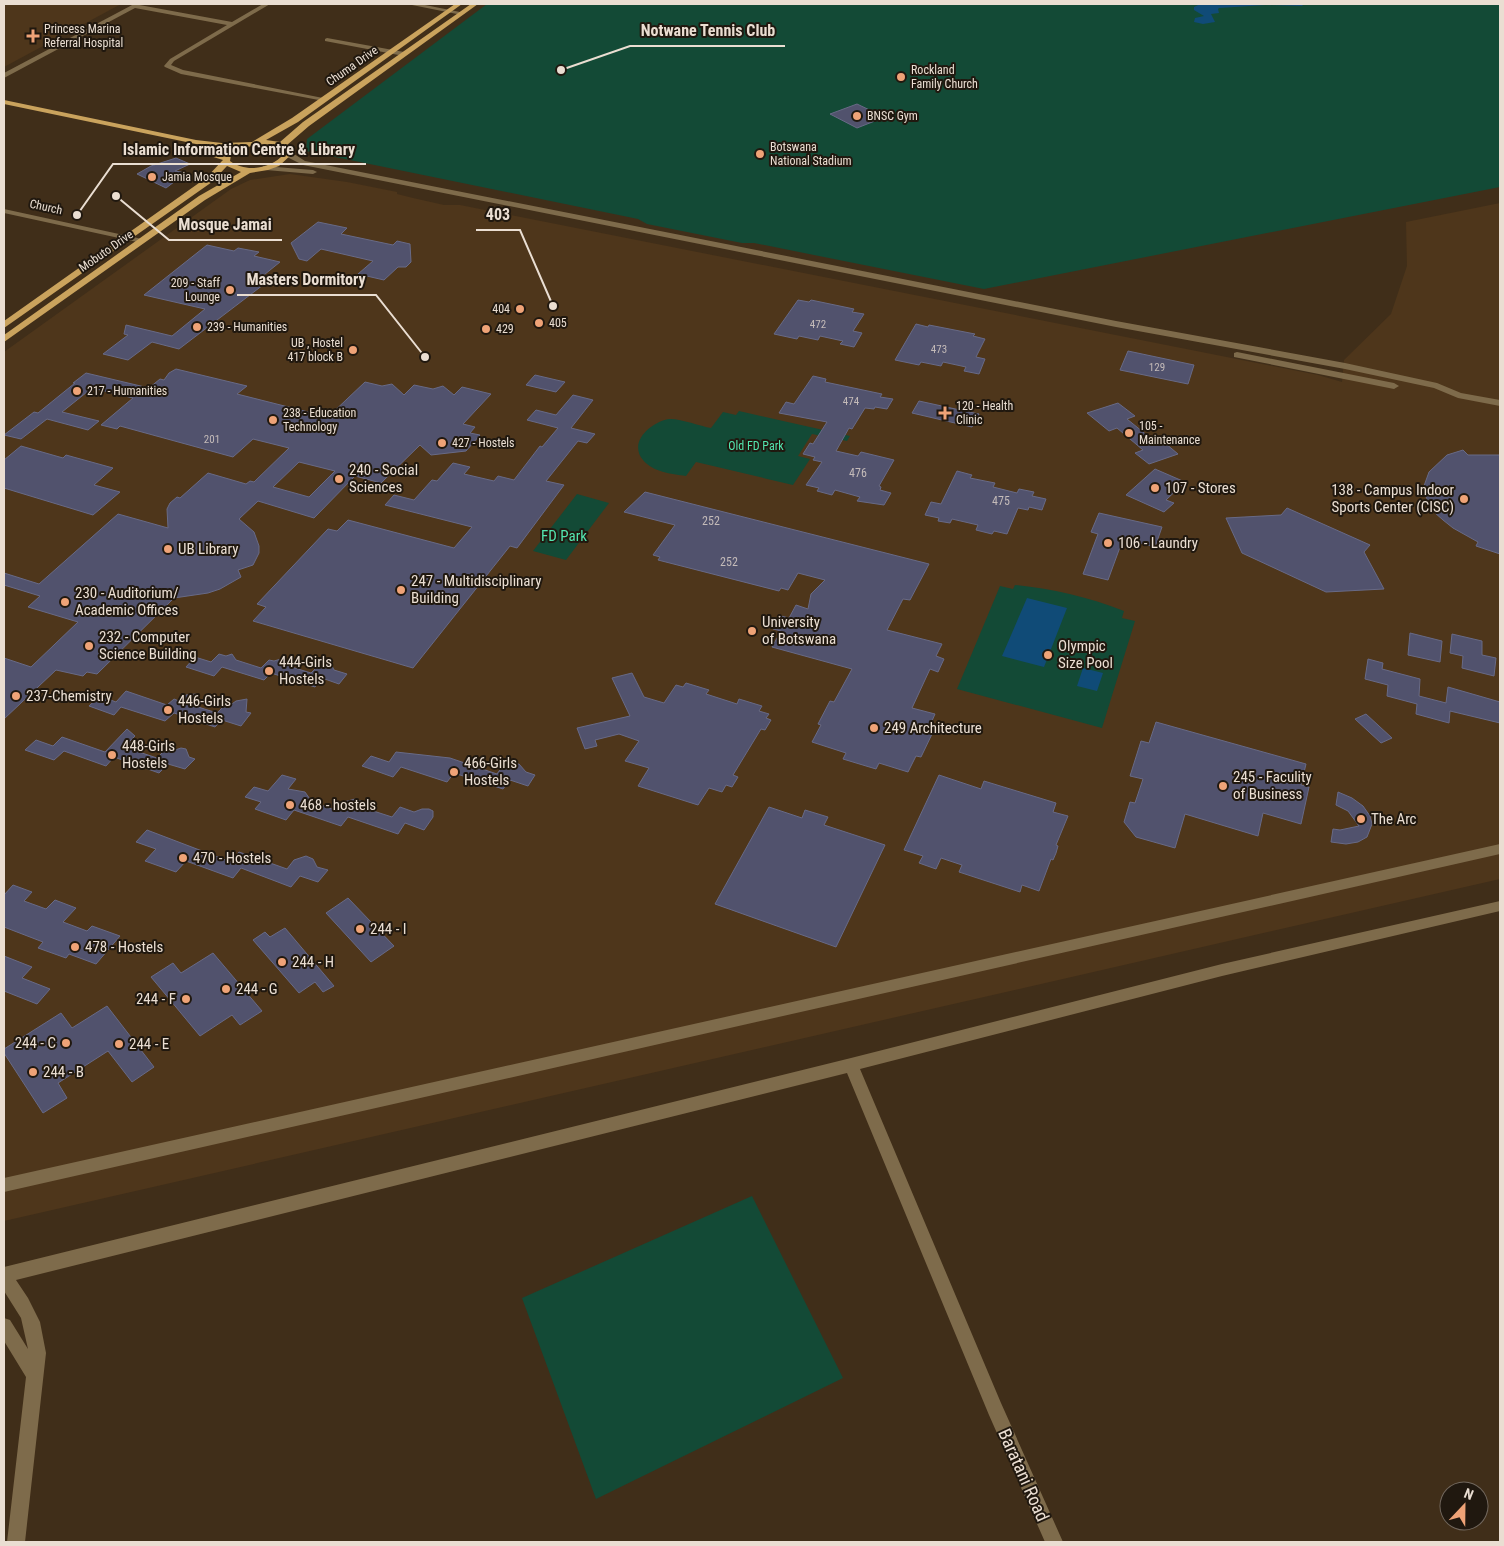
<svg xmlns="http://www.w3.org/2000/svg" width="1504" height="1546" font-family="'Roboto Condensed',sans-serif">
<rect width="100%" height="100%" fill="#402e19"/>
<path fill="#4e361b" d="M4,4H121L4,67Z
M290,174L347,182L397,192V194L413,198L444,205H460L1318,375L1342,382L1344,360L1391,314L1407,266L1406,222L1500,203V879L4,1221V352L231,189L250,180Z"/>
<path fill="#134a36" d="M487,4H1500V187L984,289L754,243H742L647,224L638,219L306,151L307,139Z
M739,411L850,436L847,441L812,434L798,456L810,459L793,485L696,462L686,476C671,474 653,472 643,460C628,442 651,422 669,419C679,418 700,426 711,428L723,412L736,415Z
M577,494L609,503L566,560L533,551Z
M1015,585C1053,589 1088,597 1124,611L1122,618L1135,621L1102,728L957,689L1000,586L1013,589Z
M752,1196L843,1378L596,1499L522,1298Z"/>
<path fill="#104b77" d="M1200,4H1304L1302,6L1266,5L1219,8L1218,9L1219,13L1211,14L1215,22L1203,24L1194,22L1195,18L1204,16L1194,10V7Z
M1027,598L1067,608L1044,667L1002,656Z
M1083,668L1103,673L1097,691L1077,686Z"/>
<path fill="#51526d" stroke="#686a86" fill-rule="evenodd" d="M857,104L878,114L885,117L857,128L830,114Z
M176,158L190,164L175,171L186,173L166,188L137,174L151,166Z
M318,222L347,228L341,234L393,245L397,241L410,244L411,262L406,267H398L384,280L358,274L373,261L321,249L307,261L299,259L291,243Z
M207,245L234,251L238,248L259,252L254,256L280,262L254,283L263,285L179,349L152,342L128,360L103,354L128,335L124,334L126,325L172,336L205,309L144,295Z
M798,300L809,302L811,300L854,309L852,312L864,314L853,331L862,333L854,347L840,344L843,341L820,336L818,340L799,336L797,339L774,334Z
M916,324L928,327L929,325L975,334L973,336L985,339L976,357L985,359L979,374L964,371L966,367L943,362L941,366L921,362L919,365L895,360Z
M1128,351L1194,365L1188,384L1120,370Z
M176,369L247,386L237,394L328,417L365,382L382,386L392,384L404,395L414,385L433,389L443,386L454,395L462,387L491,394L463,424L475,427L470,433L480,435L466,451L431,455L420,445L381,483L355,476L314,518L258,501L239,519L254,532L259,546V553L253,565L238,570L241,577L220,589L208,593L174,598L97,674L87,672L83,676L56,670L4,719V658L31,667L78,622L28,607L40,596L4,585V573L39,584L118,514L168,528L167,509L170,503L177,497L180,498L208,473L246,484L250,481L254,482L289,448L253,439L233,457L120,426L117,429L101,425L133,398L92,388L62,412L99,421L88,430L47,419L21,439L4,435L34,412L38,413L75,383H73L86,373L149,388L160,379L164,380L169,373ZM299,462L335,471L309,497L273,487Z
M535,375L565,382L556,392L526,385Z
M813,376L826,379L825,382L882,394L880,397L893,399L887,409L875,407L874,409L865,408L852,429L849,428L836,451L858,456L861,452L894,460L879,486L881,487L880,490L891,493L884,505L857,501L860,497L835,490L832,495L817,491L819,488L806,485L822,462L813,460L815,457L803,454L810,443L813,444L827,422L779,413L786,402L794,404Z
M573,395L593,400L571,428L595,434L587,443L578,441L546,481L564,485L517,548L510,546L413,668L253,621L266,607L257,604L328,529L337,531L348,520L454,548L472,527L385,505L394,495L414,500L432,480L437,481L453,463L470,467L464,474L494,481L498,476L514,480L540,446L542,447L558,428L527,420L536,410L556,415Z
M919,401L960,410L979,414L972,427L912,413Z
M1118,403L1135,416L1127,419L1159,445L1165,443L1178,454L1149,464L1135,453L1143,450L1117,428L1109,431L1087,413Z
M21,446L63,458L66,455L113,468L94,485L120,492L93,515L4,488V460Z
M1463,450L1468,455H1500V554L1476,546L1478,542L1453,528L1443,520L1434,512L1425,495L1424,486L1429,472L1447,455Z
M1155,469L1185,482L1166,500L1174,503L1164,512L1126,495Z
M957,471L972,475L970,478L995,483L993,487L1017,493L1019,489L1034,492L1032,496L1046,499L1042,510L1029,507L1028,510L1018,508L1007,534L994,531L992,534L976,530L978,525L952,519L950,523L938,521L939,518L925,515L931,502L941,504Z
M645,492L929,564L910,600L903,599L887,630L942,644L936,656L944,659L938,672L930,669L912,708L935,714L928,730L933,732L921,757L916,756L908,772L879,763L876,769L843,759L846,753L812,742L821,725L818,724L830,701L834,702L852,669L772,647L781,631L773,629L781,616L789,618L796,605L808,609L811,594L825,580L798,573L788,590L781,588L779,591L658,560L660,557L653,555L675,525L624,512Z
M1287,508L1370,545L1364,552L1384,589L1326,592L1242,553L1226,518L1281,515Z
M1099,513L1162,527L1155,547L1123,539L1108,580L1083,574L1098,534L1091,532Z
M1410,633L1442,641L1440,662L1408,655Z
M1452,634L1482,641V655L1496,658L1494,676L1462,668L1463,656L1450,653Z
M219,654L226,656L232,654L236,660L261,668L269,660L274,661L281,659L285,665L311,673L319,665L323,666L331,664L334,670L347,674L339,684L322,678L315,687L271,673L264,680L222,667L214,676L186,667L195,657L211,662Z
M1368,659L1383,663L1382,669L1420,679L1419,696L1446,703L1448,687L1500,702V723L1450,711L1449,723L1416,714L1417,704L1387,696L1388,685L1365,679Z
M632,673L644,697L664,703L676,685L683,687L686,683L709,690L706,694L737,704L739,699L762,706L759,711L769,714L766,718L771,720L765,730L761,729L733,775L738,777L732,787L726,785L722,792L709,788L698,805L638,786L649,768L625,761L639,741L619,734L595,740L597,746L585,749L577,728L630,716L612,678Z
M126,691L167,705L174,699L179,701L186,695L196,694L195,706L217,713L225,705L229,706L236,701L247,699L246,712L251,713L241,726L222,720L215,727L174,713L165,721L121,707L114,715L89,706L100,696L116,702Z
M1366,714L1392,738L1381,743L1355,719Z
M1156,722L1306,764L1301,785L1309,787L1301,824L1263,813L1258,836L1185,814L1175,848L1136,837L1124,822L1130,802L1135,803L1143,779L1130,776L1141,741L1149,743Z
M127,729L135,736L128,743H137L139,752L157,758L166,749L172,751L181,748L186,749L189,757L195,759L185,769L168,764L159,773L114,757L106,766L64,751L54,760L25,750L36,740L53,746L62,737L105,752Z
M396,752L450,758L497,774L504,764L508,766L519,764L526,772L535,775L528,786L510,780L503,789L454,773L447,782L401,767L393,777L362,766L371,756L389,762Z
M282,775L296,779L288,789L305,792L312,802L338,811L344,802L355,799L361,801L364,808L392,817L400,807L414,812L422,809H429L433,811V817L424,830L405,823L398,834L348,817L341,826L294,810L286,820L255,809L261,802L245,797L254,787L268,791Z
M939,775L981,789L984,781L1056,803L1053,812L1068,816L1056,845L1058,846L1056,853L1053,860L1051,859L1039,891L1022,885L1020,892L959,872L962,865L941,858L936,869L919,863L923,856L904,850Z
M1338,792L1352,798L1363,806L1370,816L1372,824L1367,837L1358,842L1346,844L1331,842L1333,829L1340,830L1359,826L1348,811L1336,805Z
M769,807L802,818L805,810L828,817L824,825L885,845L836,947L715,904Z
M147,830L231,862L239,852L287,869L294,860L306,856L313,859L317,867L328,870L318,882L300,876L291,887L241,868L233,878L186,861L176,872L145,861L156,849L136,842Z
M13,885L32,892L24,901L46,909L55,900L76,908L63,922L87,931L92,926L120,936L96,964L69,954L66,958L38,948L43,942L4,927V895Z
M348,898L394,946L371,962L326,913Z
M285,928L334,986L323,992L315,982L299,993L253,940L265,932L270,937Z
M213,953L262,1011L240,1025L232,1015L200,1036L151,977L173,963L181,973Z
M4,956L32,967L22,978L50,989L37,1004L4,991Z
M107,1006L154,1067L132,1082L108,1051L58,1083L67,1098L43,1113L4,1053V1049L61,1013L72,1028Z"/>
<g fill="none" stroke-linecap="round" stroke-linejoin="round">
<path fill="#7e6b4b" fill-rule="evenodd" d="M134,4L232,22L263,4H270L174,61L171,65L183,70L328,99L324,101L181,74L165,67L164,66L170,59L227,25L135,8L4,78V73Z
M407,4H420L465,13L462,15Z
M327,38L404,52L407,54L404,56L325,41V39Z
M285,152H291L305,161L1116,321L1345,363L1437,383L1461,393L1500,400V406L1458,398L1434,388L1345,369L1116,327L303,165L285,156Z
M263,166L313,170L317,172L313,174L266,170L262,168Z
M4,209L142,239L146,241L142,243L4,213Z
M1237,352L1394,383L1399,386L1394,389L1234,357V353Z
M1500,844V854L4,1192V1178Z
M1500,901V911L1222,976L860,1069L1001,1403L1063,1542H1045L989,1415L847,1073L16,1280L28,1298L40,1322L46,1353L25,1542H7L26,1377L4,1341V1318L10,1320L28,1349L21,1318L4,1291V1267L851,1058L1222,964Z"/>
<path fill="#caa35d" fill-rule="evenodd" d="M455,4H462L298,122L266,140L280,142L303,122L471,4H478L309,126L287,145L291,149L292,154L279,166L268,170L250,173L205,200L4,342V335L199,196L241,172L227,166L212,182L4,328V321L206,178L222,161L223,160L191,150V146L223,155L235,147L196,144L4,104V100L196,140L222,143L252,142L292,118ZM265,144L280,147L283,150L284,154C271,169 246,173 230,161L231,155L247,147Z"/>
</g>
<g fill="#efa377" stroke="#20180f" stroke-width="2">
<path d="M30.5 28.5h5v5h5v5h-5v5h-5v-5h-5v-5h5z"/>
<circle cx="901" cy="77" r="5"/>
<circle cx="857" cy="116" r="5"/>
<circle cx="760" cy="154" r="5"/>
<circle cx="152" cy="177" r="5"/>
<circle cx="230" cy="290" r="5"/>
<circle cx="520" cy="309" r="5"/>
<circle cx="539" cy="323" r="5"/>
<circle cx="197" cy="327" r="5"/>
<circle cx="486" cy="329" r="5"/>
<circle cx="353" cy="350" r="5"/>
<circle cx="77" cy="391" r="5"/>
<path d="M942.5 405.5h5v5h5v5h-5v5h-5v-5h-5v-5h5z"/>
<circle cx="273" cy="420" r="5"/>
<circle cx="1129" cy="433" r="5"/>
<circle cx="442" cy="443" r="5"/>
<circle cx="339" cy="479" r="5"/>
<circle cx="1155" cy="488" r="5"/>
<circle cx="1464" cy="499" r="5"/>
<circle cx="1108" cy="543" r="5"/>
<circle cx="168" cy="549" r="5"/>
<circle cx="401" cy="590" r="5"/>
<circle cx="65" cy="602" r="5"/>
<circle cx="752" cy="631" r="5"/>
<circle cx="89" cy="646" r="5"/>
<circle cx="1048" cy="655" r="5"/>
<circle cx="269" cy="671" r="5"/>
<circle cx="16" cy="696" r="5"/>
<circle cx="168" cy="710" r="5"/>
<circle cx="874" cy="728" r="5"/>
<circle cx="112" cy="755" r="5"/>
<circle cx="454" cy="772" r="5"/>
<circle cx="1223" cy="786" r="5"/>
<circle cx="290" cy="805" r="5"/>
<circle cx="1361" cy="819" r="5"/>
<circle cx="183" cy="858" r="5"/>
<circle cx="360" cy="929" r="5"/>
<circle cx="75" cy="947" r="5"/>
<circle cx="282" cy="962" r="5"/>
<circle cx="226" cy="989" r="5"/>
<circle cx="186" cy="999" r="5"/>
<circle cx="66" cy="1043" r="5"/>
<circle cx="119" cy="1044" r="5"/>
<circle cx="33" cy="1072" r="5"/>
</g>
<g text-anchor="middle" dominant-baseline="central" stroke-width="4" stroke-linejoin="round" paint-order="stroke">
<g font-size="11" fill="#c4bbb9">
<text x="818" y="324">472</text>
<text x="939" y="349">473</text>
<text x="1157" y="367">129</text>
<text x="851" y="401">474</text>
<text x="212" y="439">201</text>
</g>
<g font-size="12" fill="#eaded2" stroke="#20180f" text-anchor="start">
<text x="44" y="29">Princess Marina<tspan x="44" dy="14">Referral Hospital</tspan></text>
<text x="911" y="70">Rockland<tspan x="911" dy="14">Family Church</tspan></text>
<text x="867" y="116">BNSC Gym</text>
<text x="770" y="147">Botswana<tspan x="770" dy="14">National Stadium</tspan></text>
<text x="162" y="177">Jamia Mosque</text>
<text x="220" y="283" text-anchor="end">209 - Staff<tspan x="220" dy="14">Lounge</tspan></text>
<text x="510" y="309" text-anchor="end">404</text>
<text x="549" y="323">405</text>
<text x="207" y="327">239 - Humanities</text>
<text x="496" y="329">429</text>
<text x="343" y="343" text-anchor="end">UB , Hostel<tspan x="343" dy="14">417 block B</tspan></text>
<text x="87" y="391">217 - Humanities</text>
<text x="956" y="406">120 - Health<tspan x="956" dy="14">Clinic</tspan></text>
<text x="283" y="413">238 - Education<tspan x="283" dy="14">Technology</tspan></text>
<text x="1139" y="426">105 -<tspan x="1139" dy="14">Maintenance</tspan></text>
<text x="452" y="443">427 - Hostels</text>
</g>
<g font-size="12" fill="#eaded2" stroke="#20180f">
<text transform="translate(352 66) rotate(-35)">Chuma Drive</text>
<text transform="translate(46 207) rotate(12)">Church</text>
<text transform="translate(106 251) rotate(-35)">Mobuto Drive</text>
</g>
<g font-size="12" fill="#53e5af" stroke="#20180f">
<text x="756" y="446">Old FD Park</text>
</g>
<g font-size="12" fill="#c4bbb9">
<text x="858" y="473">476</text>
<text x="1001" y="501">475</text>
<text x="711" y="521">252</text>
<text x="729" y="562">252</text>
</g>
<g font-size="15" fill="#eaded2" stroke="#20180f" text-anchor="start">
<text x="349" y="470">240 - Social<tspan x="349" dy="17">Sciences</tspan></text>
<text x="1165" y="488">107 - Stores</text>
<text x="1454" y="490" text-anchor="end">138 - Campus Indoor<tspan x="1454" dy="17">Sports Center (CISC)</tspan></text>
<text x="1118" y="543">106 - Laundry</text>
<text x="178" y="549">UB Library</text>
<text x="411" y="581">247 - Multidisciplinary<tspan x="411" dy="17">Building</tspan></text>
<text x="75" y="593">230 - Auditorium/<tspan x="75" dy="17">Academic Offices</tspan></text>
<text x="762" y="622">University<tspan x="762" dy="17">of Botswana</tspan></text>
<text x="99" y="637">232 - Computer<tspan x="99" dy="17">Science Building</tspan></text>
<text x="1058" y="646">Olympic<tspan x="1058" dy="17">Size Pool</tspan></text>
<text x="279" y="662">444-Girls<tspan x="279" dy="17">Hostels</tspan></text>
<text x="26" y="696">237-Chemistry</text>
<text x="178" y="701">446-Girls<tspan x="178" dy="17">Hostels</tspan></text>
<text x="884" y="728">249 Architecture</text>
<text x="122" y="746">448-Girls<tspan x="122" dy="17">Hostels</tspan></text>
<text x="464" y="763">466-Girls<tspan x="464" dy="17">Hostels</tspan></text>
<text x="1233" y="777">245 - Faculity<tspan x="1233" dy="17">of Business</tspan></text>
<text x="300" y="805">468 - hostels</text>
<text x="1371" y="819">The Arc</text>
<text x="193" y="858">470 - Hostels</text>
<text x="370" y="929">244 - I</text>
<text x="85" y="947">478 - Hostels</text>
<text x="292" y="962">244 - H</text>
<text x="236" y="989">244 - G</text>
<text x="176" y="999" text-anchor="end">244 - F</text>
<text x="56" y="1043" text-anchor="end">244 - C</text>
<text x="129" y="1044">244 - E</text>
<text x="43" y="1072">244 - B</text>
</g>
<g font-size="15" fill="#53e5af" stroke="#20180f">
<text x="564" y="536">FD Park</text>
</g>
<g font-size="18" fill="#eaded2" stroke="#20180f">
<text transform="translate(1024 1475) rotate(66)">Baratani Road</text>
</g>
</g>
<path fill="none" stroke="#eaded2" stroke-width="2" d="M561 70L630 46H785M77 215L113 164H366M553 306L520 230H476M116 196L169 240H282M425 357L376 295H237"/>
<g fill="#eaded2" stroke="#20180f" stroke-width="2">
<circle cx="561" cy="70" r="5"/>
<circle cx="77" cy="215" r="5"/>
<circle cx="553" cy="306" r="5"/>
<circle cx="116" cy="196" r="5"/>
<circle cx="425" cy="357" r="5"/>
</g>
<g font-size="16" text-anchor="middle" font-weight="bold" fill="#eaded2" stroke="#20180f" stroke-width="4" stroke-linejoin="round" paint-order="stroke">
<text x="708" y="36">Notwane Tennis Club</text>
<text x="239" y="155">Islamic Information Centre &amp; Library</text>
<text x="498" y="220">403</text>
<text x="225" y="230">Mosque Jamai</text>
<text x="306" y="285">Masters Dormitory</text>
</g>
<rect width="1504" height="1546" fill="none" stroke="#eaded2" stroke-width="10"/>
<g transform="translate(1464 1506) rotate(22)"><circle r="24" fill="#20180f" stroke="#71675d"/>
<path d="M0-4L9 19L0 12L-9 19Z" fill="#efa377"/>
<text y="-8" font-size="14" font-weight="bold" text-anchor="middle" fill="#eaded2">N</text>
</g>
</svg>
